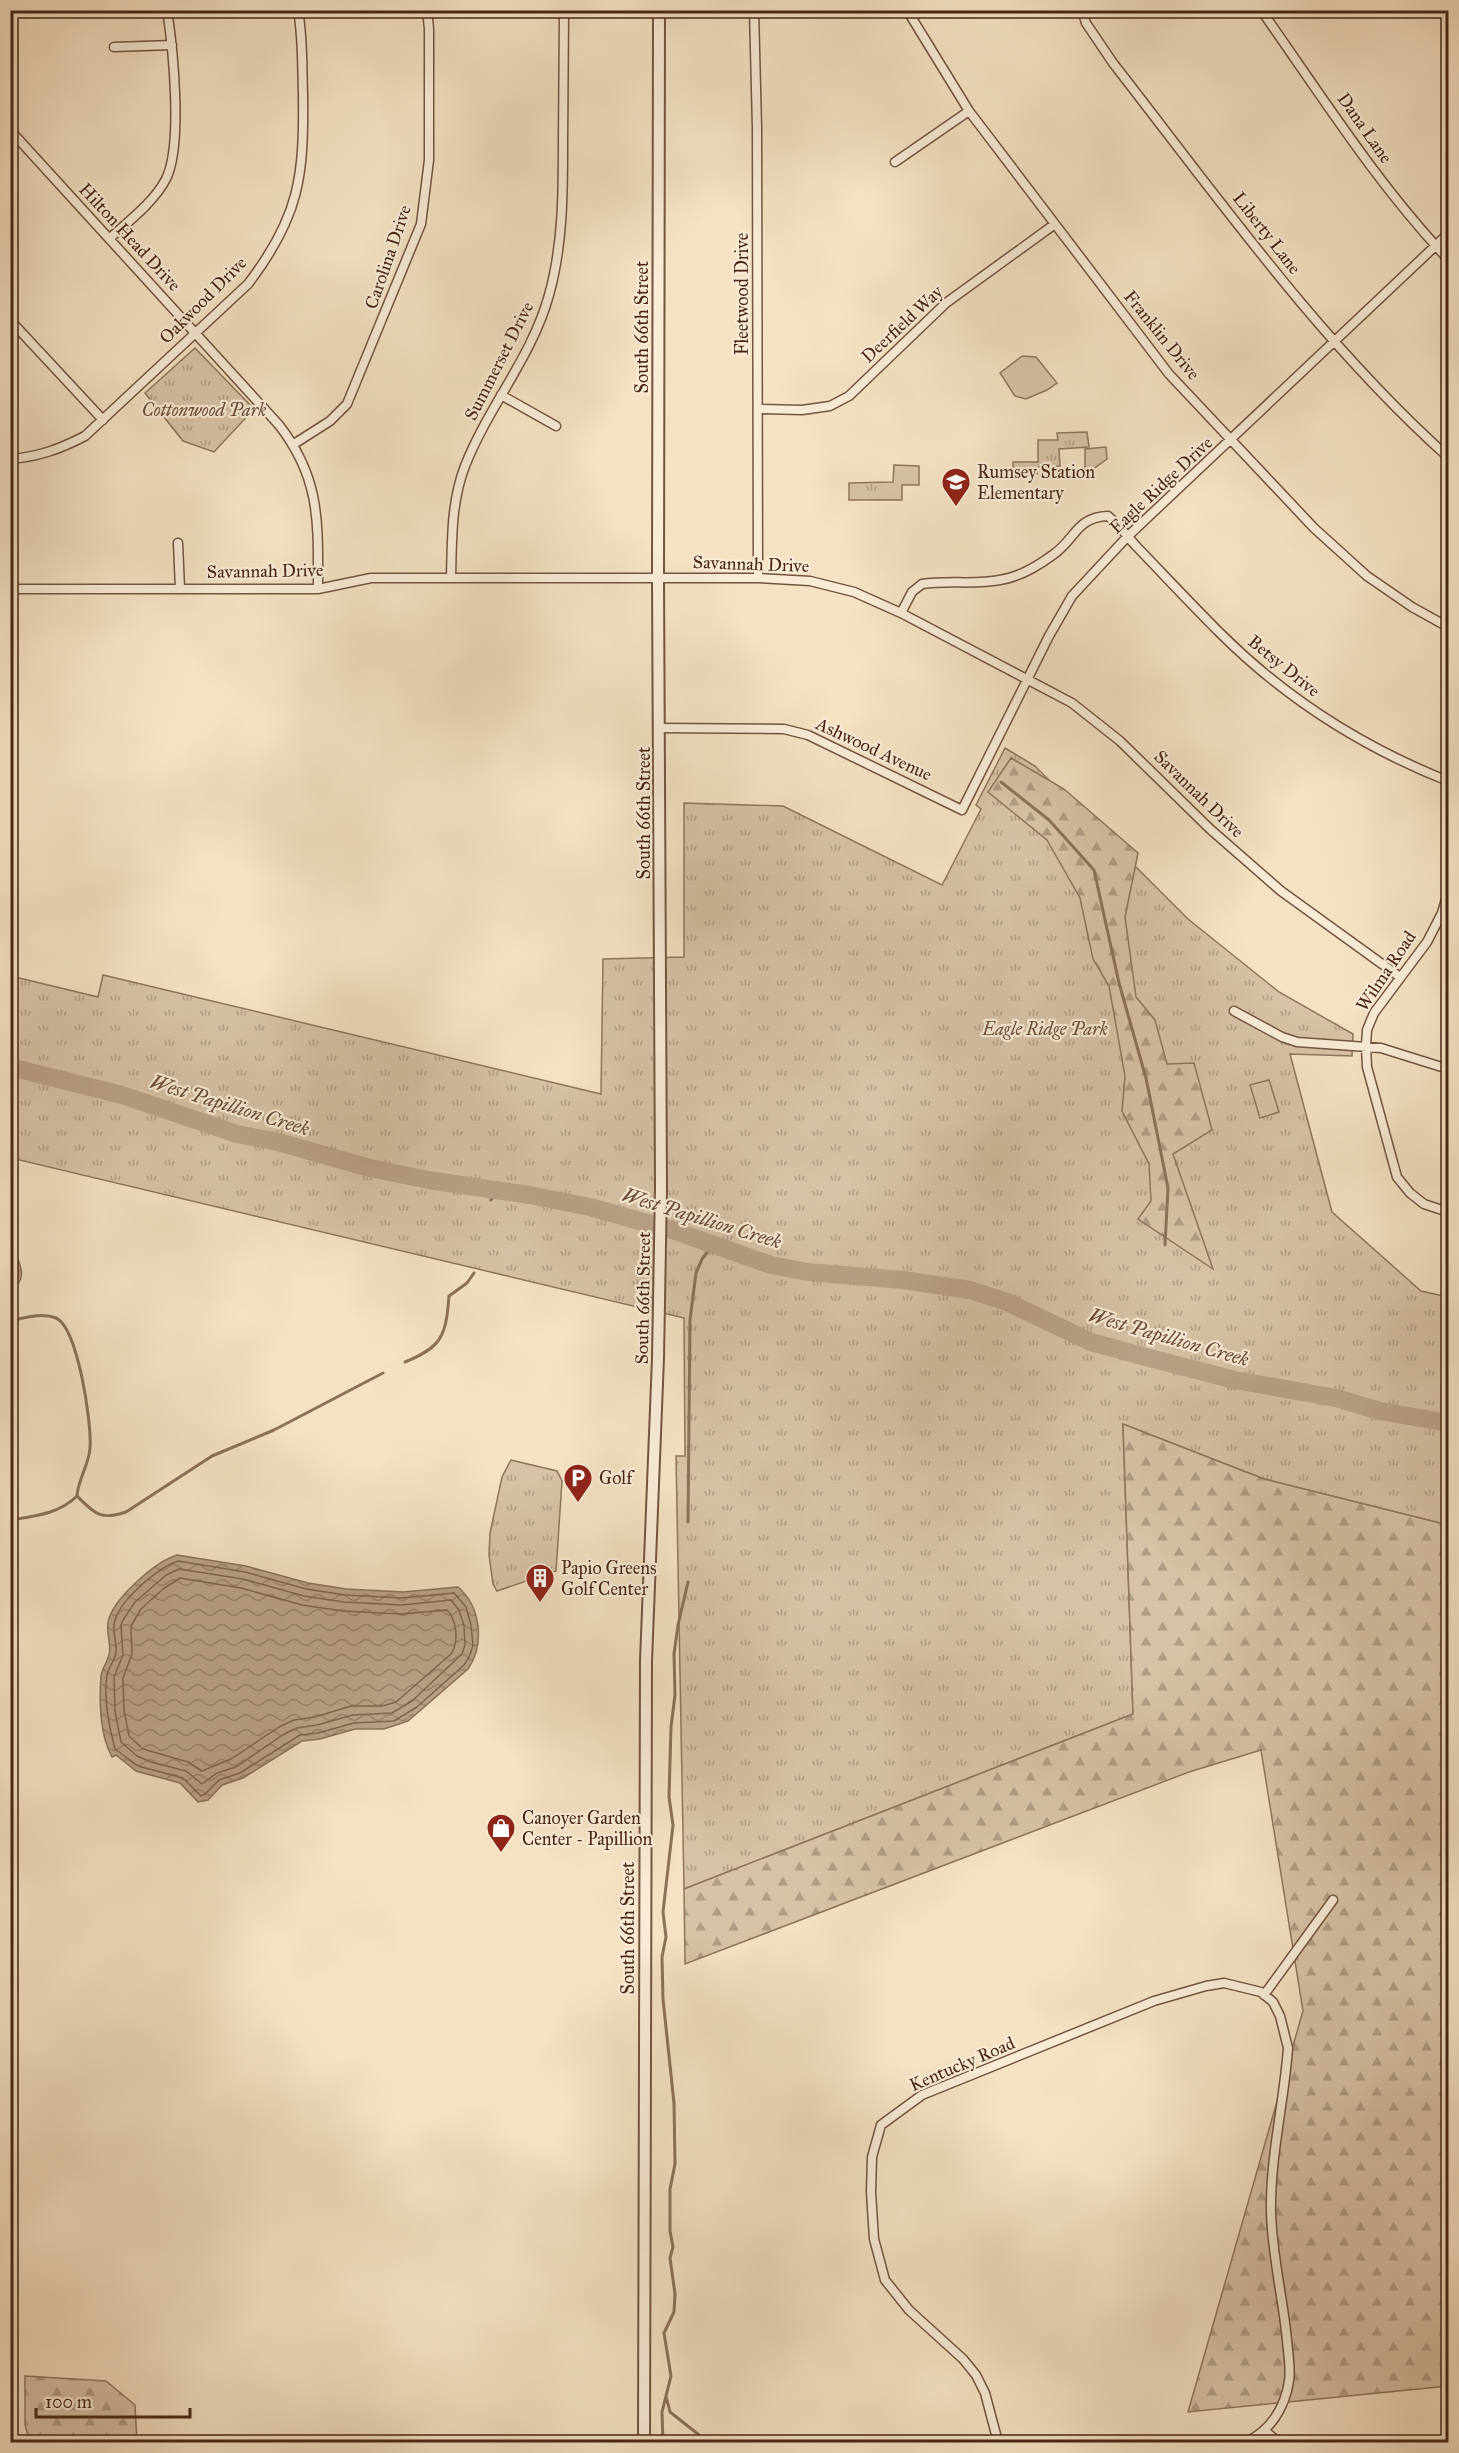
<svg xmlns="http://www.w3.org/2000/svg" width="1459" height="2453" font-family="'IM FELL Great Primer',serif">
<defs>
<pattern id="grass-tufts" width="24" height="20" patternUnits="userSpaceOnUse" patternTransform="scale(1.5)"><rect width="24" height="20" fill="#d7c2a5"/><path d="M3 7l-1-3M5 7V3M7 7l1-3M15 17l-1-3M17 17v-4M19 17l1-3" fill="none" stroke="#b09d85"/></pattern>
<pattern id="forest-firs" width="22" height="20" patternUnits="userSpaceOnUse" patternTransform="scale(1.5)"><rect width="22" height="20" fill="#d7c2a5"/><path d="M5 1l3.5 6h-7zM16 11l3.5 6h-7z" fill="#b09d85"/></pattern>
<pattern id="water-waves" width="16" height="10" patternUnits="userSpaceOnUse" patternTransform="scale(1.5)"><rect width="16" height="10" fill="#baa287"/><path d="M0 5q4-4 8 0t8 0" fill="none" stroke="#99846d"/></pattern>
</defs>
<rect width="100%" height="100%" fill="#f4e2c2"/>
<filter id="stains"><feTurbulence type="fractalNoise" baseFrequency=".00333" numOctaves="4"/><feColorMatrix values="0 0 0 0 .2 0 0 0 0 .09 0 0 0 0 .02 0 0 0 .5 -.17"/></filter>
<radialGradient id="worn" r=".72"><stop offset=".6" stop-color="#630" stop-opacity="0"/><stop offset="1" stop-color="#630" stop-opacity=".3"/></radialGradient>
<path fill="url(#grass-tufts)" stroke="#90745d" stroke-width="1.5" d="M195,348L254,409L214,452L183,441L145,393Z
M1087,432L1089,447L1059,449L1060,466L1038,467L1037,474H1013V462H1038V440H1058L1057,433Z
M894,465L919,466V485H902V500H849V483L893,482Z
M1005,748L1035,766L1188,919L1279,992L1353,1034L1352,1056L1290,1054L1332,1212L1421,1291L1448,1297V1525L1264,1479L1123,1424L1133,1714L684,1889L676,1456H685L684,1318L11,1158V976L98,997L103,975L601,1094L603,959L684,957V803L783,806L942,885L981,809L976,805Z
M511,1460L557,1471L562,1481L556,1571L497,1591L493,1584L489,1555L490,1533L502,1477Z"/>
<path fill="url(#forest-firs)" stroke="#90745d" stroke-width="1.5" d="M1011,758L1064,789L1138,853L1125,917L1136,997L1155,1020L1167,1064L1194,1063L1212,1130L1173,1154L1213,1269L1138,1219L1151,1201L1149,1164L1122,1111L1125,1076L1109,986L1093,959L1080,898L1047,840L988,792Z
M1123,1424L1264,1479L1448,1525V2386L1188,2412L1303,2011L1261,1750L1189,1772L685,1964L684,1889L1133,1714Z
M25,2376L106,2381L135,2405L137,2442H30L25,2425Z"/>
<path fill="#d7c2a5" stroke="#90745d" stroke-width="1.5" d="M1022,356L1036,357L1057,383L1047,390L1026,399L1015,396L1000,373Z
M1106,447L1107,459L1081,478L1078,474L1085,467V449Z
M1269,1080L1279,1112L1260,1118L1250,1085Z"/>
<path fill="url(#water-waves)" stroke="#8c7059" stroke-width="1.5" d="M10,1207C13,1219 11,1234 14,1246C17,1261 31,1279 11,1289Z
M177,1555L246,1566L308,1583L346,1589L403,1592L458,1587C481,1607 485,1644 468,1669L408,1721L384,1729H355L320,1739L302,1741L243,1778L222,1785L208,1800L198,1802L180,1783L136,1771L116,1755L112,1757C100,1736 99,1701 101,1676C102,1668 107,1663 109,1655C112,1645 106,1634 108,1623C111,1600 155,1562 177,1555Z"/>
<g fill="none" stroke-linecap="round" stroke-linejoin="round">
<path stroke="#81644e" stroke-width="1.5" d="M178,1561L245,1572L306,1589L345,1595L402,1598L454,1593L466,1607L471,1625L473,1646L469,1657L464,1665L417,1707L394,1721L354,1723L318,1733L300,1735L240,1773L219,1780L205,1794L201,1796L183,1778L138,1766L115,1749C109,1726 103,1698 107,1675C109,1667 114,1661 116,1653C117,1644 113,1634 114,1625C116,1603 158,1567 178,1561Z
M179,1569L243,1579L304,1596L344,1602L402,1605L451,1600L459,1610L464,1626L465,1645L462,1654L412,1701L392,1713L353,1715L317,1725L297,1728L284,1734L236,1767L217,1773L202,1784L186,1771L151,1762L137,1756L121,1742L115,1711L114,1677L123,1655L121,1625L123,1620L135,1602L166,1575Z
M180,1578L241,1588L302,1605L343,1611L402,1614L447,1610C457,1620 459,1642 451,1654L396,1702L382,1706H351L315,1717L294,1720L279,1727L231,1759L202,1771L188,1762L143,1749L129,1736L124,1710L123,1678L132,1654L131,1626L141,1609L163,1589Z"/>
<path stroke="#8c7059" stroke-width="3" d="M1001,782L1049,820L1094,870L1119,983L1146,1078L1168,1188L1165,1245
M491,1200L497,1190
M10,1321C24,1318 42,1312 56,1318C78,1328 92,1424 90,1448C89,1465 78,1479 77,1496C59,1514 35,1516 10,1520
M405,1362C442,1347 446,1336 449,1296L467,1283L474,1273
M77,1496C94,1513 100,1521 126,1512L212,1456L274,1430L383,1373
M688,1522L690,1320L696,1273L702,1259L713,1245
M666,2396L670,2412L708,2442
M663,2442L662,2412L671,2376L664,2333L674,2312L675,2294L670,2258L673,2247L670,2231V2189L675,2164L674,2103L663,1999L662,1957L666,1937L663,1912L673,1825L669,1797L671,1727L675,1695L674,1654L678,1625L688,1582"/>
<path stroke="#baa287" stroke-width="18" d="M10,1067L122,1095L237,1134L278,1142L370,1168L428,1180L530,1195L590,1207L675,1231L771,1265L808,1272L903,1280L970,1290L1007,1302L1091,1342L1142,1356L1235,1380L1336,1398L1380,1411L1448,1423"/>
<g stroke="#735440" stroke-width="11">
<path id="minor" d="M754,10L757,128L758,578
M907,10L969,111L1169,374L1314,528L1367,576L1412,607L1448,627
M1082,10L1086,23L1113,63C1219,199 1320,342 1448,457
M1261,10C1321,95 1377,184 1448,259
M114,47L172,45
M10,130L279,425C321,479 318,523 318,589
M895,162L969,111
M110,238C129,221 154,202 166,179C183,145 173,48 167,10
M10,320L103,420
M501,395L556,426
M759,409L802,410L830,406L849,396L946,303L1055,224
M294,444L330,421L347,404L421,224L429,160V29L427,10
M10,459C38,457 60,449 85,436L248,284C300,216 304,176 303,94C302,66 303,38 298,10
M178,543L180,589
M451,578C452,541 451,502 465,466C488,407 532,357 549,295C563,245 563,194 563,142C563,98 564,54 564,10
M10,589H318L371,578H758L810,581L854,592L901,613L1072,703L1120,741L1210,829L1281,891L1400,977
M901,613L912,592L922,584C948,580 975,585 1000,580C1020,577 1038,566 1054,554C1076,538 1077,517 1108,516C1119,525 1127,536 1136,546C1164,575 1191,604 1219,632C1285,698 1362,747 1448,781
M660,728L784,729L808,735L962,810L1049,636L1072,596L1127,537L1448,234
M1448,892L1442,913L1427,942L1374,1013L1367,1030L1366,1046L1367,1067L1397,1177L1410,1193L1424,1204L1448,1212
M1234,1011L1282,1037L1297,1042L1381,1048L1448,1069
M1264,1995L1333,1900
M1264,2430L1278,2442
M998,2442L985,2393L976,2375L963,2359L909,2310L885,2280L874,2239L871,2192L872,2157L881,2125L922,2095L1154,2001L1206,1986L1224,1983L1261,1992L1273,2002L1280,2016L1288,2048C1284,2103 1270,2157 1271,2212C1272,2255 1283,2298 1287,2340C1288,2354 1291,2368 1289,2381C1285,2408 1270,2431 1246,2442
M1013,2442H1067"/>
</g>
<g stroke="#735440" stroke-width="14">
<path id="tertiary" d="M644,2442L646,1661L658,1358L661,1187L658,578L659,10"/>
</g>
<use href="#minor" stroke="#f8ecd7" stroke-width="8"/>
<use href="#tertiary" stroke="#f8ecd7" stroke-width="10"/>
</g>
<defs>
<g id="school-pin" transform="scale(1.5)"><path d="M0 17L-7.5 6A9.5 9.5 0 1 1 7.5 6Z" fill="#8f2418" stroke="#f8ecd7"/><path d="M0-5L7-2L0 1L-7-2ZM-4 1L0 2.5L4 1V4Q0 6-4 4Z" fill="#fff"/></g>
<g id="parking-pin" transform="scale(1.5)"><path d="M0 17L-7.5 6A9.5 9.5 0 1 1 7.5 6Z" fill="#8f2418" stroke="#f8ecd7"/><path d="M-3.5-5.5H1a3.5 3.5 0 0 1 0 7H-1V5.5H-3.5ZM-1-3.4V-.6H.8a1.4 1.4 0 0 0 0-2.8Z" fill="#fff"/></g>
<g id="building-pin" transform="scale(1.5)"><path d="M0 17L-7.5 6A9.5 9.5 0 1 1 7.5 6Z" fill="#8f2418" stroke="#f8ecd7"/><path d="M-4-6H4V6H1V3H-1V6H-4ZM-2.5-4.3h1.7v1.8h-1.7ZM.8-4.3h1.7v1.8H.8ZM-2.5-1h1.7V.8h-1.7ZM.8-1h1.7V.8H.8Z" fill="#fff"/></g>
<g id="shop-pin" transform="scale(1.5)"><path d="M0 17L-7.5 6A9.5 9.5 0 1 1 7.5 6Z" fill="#8f2418" stroke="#f8ecd7"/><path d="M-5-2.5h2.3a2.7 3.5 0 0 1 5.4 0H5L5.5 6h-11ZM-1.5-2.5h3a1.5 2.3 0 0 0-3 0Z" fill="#fff"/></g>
</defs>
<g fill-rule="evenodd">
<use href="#school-pin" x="956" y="482"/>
<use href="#parking-pin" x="578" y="1478"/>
<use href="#building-pin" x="540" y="1578"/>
<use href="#shop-pin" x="501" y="1828"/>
</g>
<g text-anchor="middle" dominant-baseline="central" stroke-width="4.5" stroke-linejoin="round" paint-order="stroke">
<g font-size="18" fill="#482515" stroke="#f8ecd7">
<text transform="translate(1365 128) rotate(55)">Dana Lane</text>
<text transform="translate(1267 233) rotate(52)">Liberty Lane</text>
<text transform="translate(130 237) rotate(47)">Hilton Head Drive</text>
<text transform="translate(388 257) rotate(-71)">Carolina Drive</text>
<text transform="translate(742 294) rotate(-90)">Fleetwood Drive</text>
<text transform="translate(203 300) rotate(-45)">Oakwood Drive</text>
<text transform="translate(902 324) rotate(-43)">Deerfield Way</text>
<text transform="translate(642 327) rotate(-90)">South 66th Street</text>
<text transform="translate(1162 335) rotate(51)">Franklin Drive</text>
<text transform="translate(499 361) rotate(-63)">Summerset Drive</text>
<text transform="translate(1161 485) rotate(-43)">Eagle Ridge Drive</text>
<text transform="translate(751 564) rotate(2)">Savannah Drive</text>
<text transform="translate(265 571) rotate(-1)">Savannah Drive</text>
<text transform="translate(1284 666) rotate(39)">Betsy Drive</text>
<text transform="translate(874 749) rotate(25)">Ashwood Avenue</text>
<text transform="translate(1199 794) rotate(44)">Savannah Drive</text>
<text transform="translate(644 813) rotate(-90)">South 66th Street</text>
<text transform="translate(1386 971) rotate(-56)">Wilma Road</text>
<text transform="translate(643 1298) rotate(-89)">South 66th Street</text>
<text transform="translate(628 1928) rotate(-90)">South 66th Street</text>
<text transform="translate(962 2064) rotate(-23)">Kentucky Road</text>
</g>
<g font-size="18" font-style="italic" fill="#6c4c39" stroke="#f8ecd7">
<text x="204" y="410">Cottonwood Park</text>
<text x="1045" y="1029">Eagle Ridge Park</text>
</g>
<g font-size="18" fill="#482515" stroke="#f8ecd7" text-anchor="start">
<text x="977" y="472">Rumsey Station<tspan x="977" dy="21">Elementary</tspan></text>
<text x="599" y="1478">Golf</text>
<text x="561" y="1568">Papio Greens<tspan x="561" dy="21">Golf Center</tspan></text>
<text x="522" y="1818">Canoyer Garden<tspan x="522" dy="21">Center - Papillion</tspan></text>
</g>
<g font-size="20" font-style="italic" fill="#6a4a37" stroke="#f8ecd7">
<text transform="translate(230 1105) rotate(17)">West Papillion Creek</text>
<text transform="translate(702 1218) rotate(17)">West Papillion Creek</text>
<text transform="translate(1169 1337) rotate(16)">West Papillion Creek</text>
</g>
</g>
<rect width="1459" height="2453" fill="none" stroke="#f4e2c2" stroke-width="36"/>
<rect x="12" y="12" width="1435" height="2429" fill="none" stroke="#482515" stroke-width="3"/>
<rect x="18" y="18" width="1423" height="2417" fill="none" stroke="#482515" stroke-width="1.5"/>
<path d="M36 2408v9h154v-9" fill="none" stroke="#482515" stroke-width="3"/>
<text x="45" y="2408" font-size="18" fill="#482515" stroke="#f8ecd7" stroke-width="4.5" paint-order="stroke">100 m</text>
<rect width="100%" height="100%" filter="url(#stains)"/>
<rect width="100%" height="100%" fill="url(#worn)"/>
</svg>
